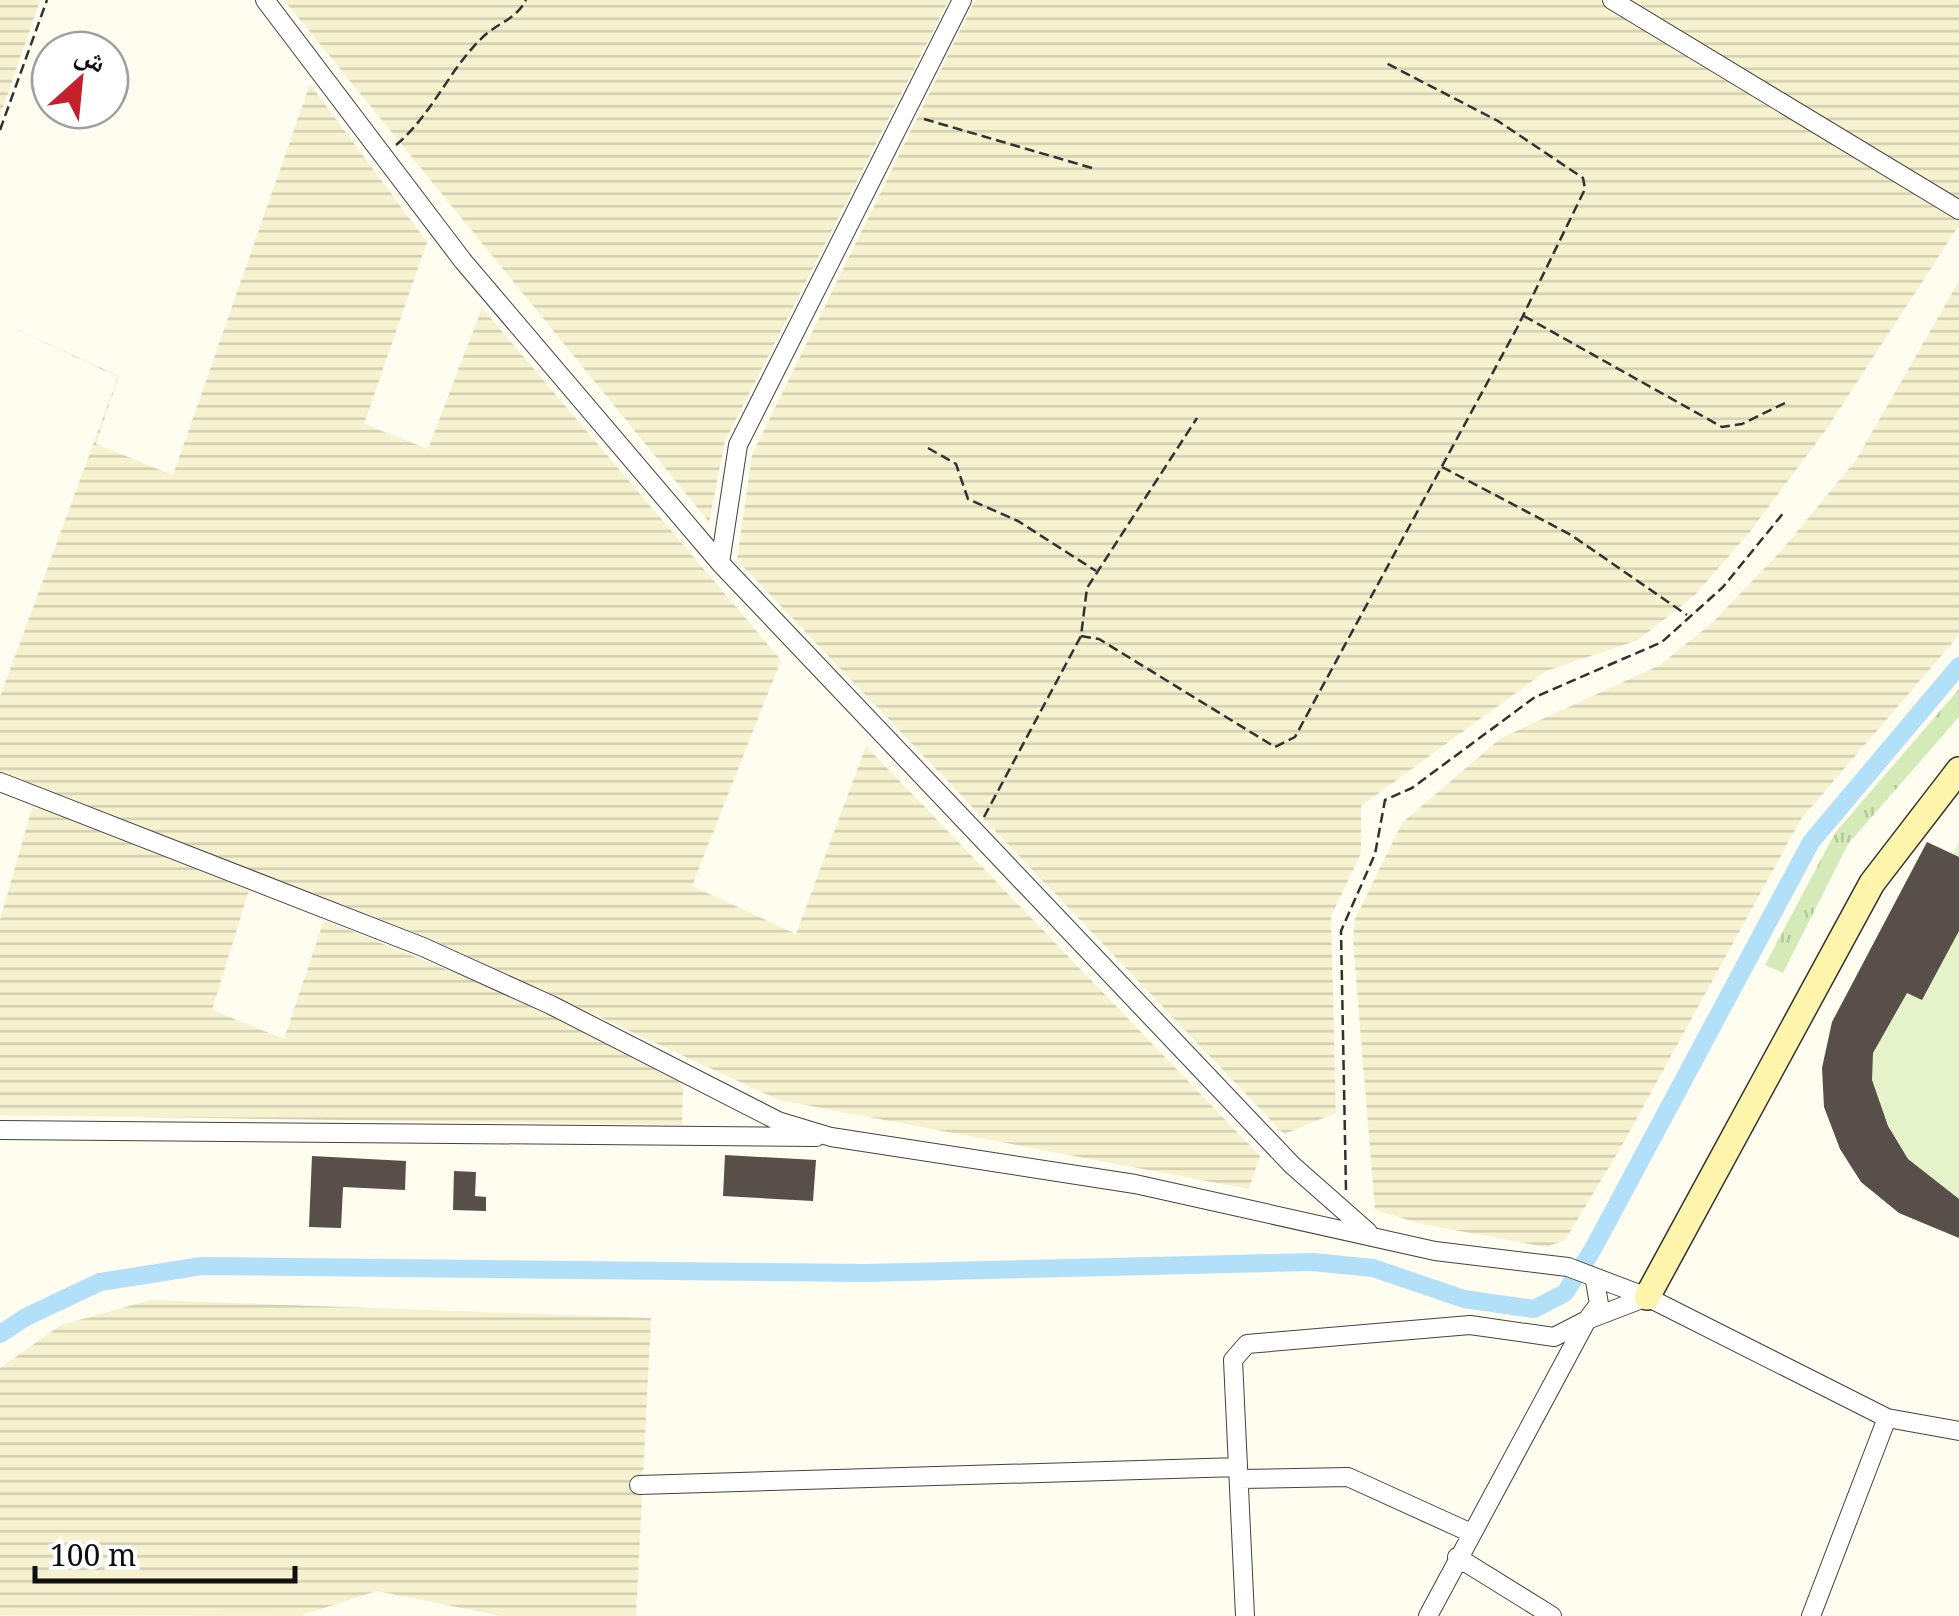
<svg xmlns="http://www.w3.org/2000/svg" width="1959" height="1616" font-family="'Noto Serif','Noto Naskh Arabic',serif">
<defs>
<pattern id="farmland-rules" width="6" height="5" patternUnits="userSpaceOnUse" patternTransform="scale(2.5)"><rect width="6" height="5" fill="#f6f2cf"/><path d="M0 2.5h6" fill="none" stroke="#d2ceb1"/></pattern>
<pattern id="park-tufts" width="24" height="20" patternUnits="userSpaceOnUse" patternTransform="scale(2.5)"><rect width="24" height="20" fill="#d4ebb8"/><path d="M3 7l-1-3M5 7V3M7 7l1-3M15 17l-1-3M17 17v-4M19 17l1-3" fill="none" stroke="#b5c89d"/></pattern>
</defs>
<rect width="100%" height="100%" fill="#fffcf0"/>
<path fill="url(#farmland-rules)" d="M0,0H40L0,116Z
M284,0H949L725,441L709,522Z
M975,0H1959V225L1828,427L1749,533L1695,595L1638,640L1546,671L1361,806V853L1331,916L1336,1113L1284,1134L737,560L752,455Z
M310,84L427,242L364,424L428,449L482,308L781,660L692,886L796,934L866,746L1260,1156L1249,1189L779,1100L424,936L0,772V697L118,377L0,322L119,376L96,444L173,475Z
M1959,281V635L1801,819L1620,1149L1565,1240L1546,1247L1422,1224L1375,1210L1353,941L1355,919L1402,823L1501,738L1660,665L1713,622L1782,550L1856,460Z
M32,808L47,809L249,890L212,1010L284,1039L324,920L510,995L683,1083L682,1125L0,1115V920Z
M151,1300L651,1318L636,1616H502L377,1591L299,1616L0,1615V1368L61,1325Z"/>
<path fill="url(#park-tufts)" d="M1959,689V717L1848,844L1783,973L1765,965L1835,833Z"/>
<path fill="#e5f2ca" d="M1927,842L1953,854L1959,843V1238L1899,1213L1861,1182L1822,1068L1832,1022Z"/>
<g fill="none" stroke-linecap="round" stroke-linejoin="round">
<path stroke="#b3e0f9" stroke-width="18" d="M0,1334L26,1317L100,1282L202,1266L866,1273L1313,1262L1373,1268L1464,1299L1534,1309L1565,1293L1593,1249L1811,842L1959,666"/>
</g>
<path fill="#584f4b" d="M1927,842L1959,857V931L1922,1000L1907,993L1873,1053L1872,1080L1888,1126L1908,1159L1959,1199V1238L1899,1213L1861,1182L1840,1149L1824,1107L1822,1068L1832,1022Z
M725,1155L816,1160L813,1201L723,1196Z
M312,1156L406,1161L405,1190L343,1187L341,1228L309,1227Z
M454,1171L476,1172L475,1196L486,1197V1211L453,1210Z"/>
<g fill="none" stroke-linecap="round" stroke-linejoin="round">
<g stroke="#424242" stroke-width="20">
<path id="street" d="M265,0L463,261L720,563L1292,1165L1368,1232
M1612,0L1959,210
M720,563L738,445L962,0
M0,782L423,947L551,1005L778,1121L831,1137L1135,1184L1435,1251L1568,1267L1647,1297L1887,1418L1959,1431
M0,1130L816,1137
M1239,1479L1348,1477L1469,1532
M639,1485L1238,1467
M1457,1557L1552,1616
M1245,1616L1233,1360L1247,1344L1470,1325L1554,1337L1587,1320L1599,1304L1595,1281
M1428,1616L1587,1320L1647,1297
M1811,1616L1887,1418"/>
</g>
<g stroke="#313131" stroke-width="28">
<path id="secondary" d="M1647,1297L1872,883L1959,770"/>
</g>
<path stroke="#313131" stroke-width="2.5" stroke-dasharray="10 5" stroke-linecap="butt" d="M924,119L1092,168
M0,130L47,0
M396,145C433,114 450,67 485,35C500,22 516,19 526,0
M1524,316L1722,427L1742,424L1787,402
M928,448L956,464L968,499L1018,521L1096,571
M1442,467L1571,535L1687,615
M1081,636L1099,639L1275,747L1295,737L1302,724L1517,328L1585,189L1583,178L1498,121L1384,62
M984,817L1081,636L1087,588L1197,418
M1346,1190L1341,931L1375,854L1385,800L1412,788L1535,697L1662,642L1723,587L1785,511"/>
<use href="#street" stroke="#fff" stroke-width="18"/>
<use href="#secondary" stroke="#fff4ab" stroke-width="25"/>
</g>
<g transform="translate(80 80) rotate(27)"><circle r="48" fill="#ffffff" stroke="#9f9f9f" stroke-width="2.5"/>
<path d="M0-8L18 38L0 25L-18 38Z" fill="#c5202c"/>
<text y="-15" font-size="28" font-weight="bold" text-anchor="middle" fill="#0f0f0f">ش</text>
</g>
<path d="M35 1566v15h260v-15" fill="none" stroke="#0f0f0f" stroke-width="5"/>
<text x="50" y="1566" font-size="30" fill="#0f0f0f" stroke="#ffffff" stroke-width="8" paint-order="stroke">100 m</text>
</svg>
